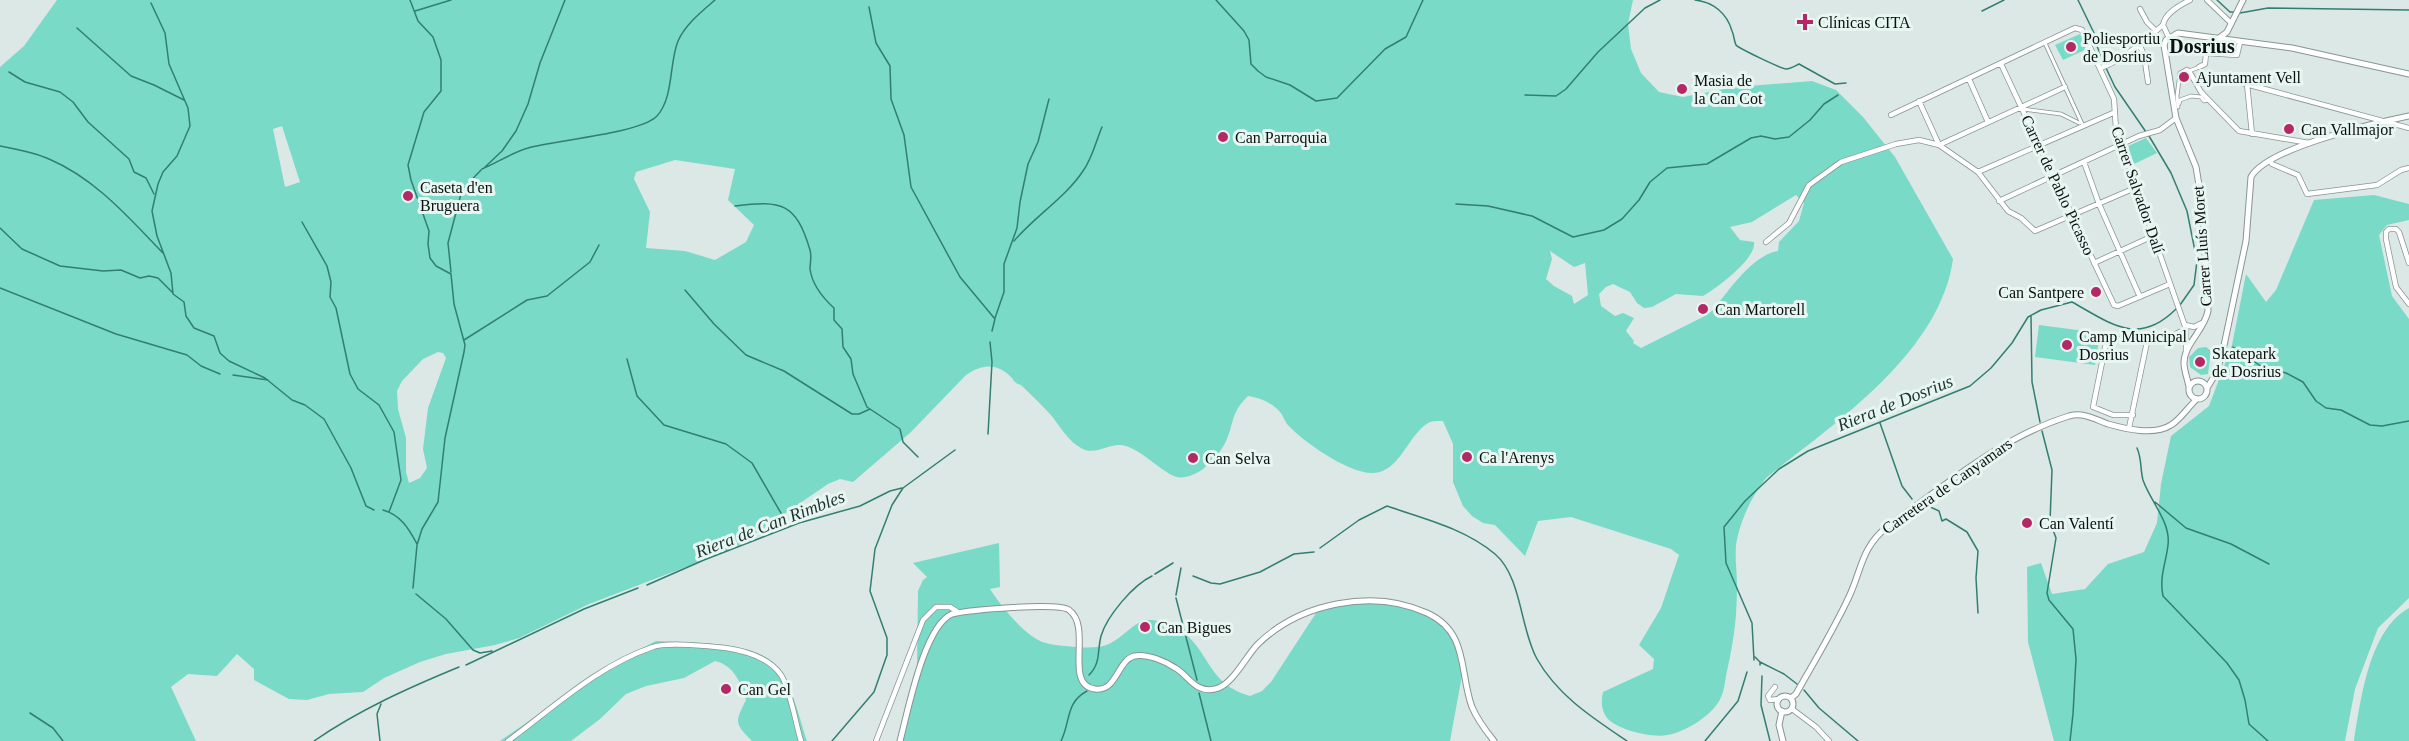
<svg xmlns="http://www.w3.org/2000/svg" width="2409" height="741" font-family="Georgia,serif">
<rect width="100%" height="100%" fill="#dbe8e5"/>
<path fill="#79dac7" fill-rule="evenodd" d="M57,0H1633L1628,24L1631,49L1641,73L1659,92L1683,97L1735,87L1812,81L1836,90L1863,117L1895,157L1953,259C1940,353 1835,423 1766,478C1752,496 1742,517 1737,539C1734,554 1737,571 1737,585C1737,617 1734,640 1727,671C1725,679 1725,689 1721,697C1715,714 1684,733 1667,735C1651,738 1618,730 1607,718C1601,710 1601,701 1603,692L1653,669L1654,659L1639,645L1661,608L1679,555L1671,549L1571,517L1538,521L1525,556L1495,525L1483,523L1472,516L1463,506L1453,482V444L1443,421C1439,421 1433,421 1430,422C1408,433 1401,472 1373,473C1349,474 1302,441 1287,424C1284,420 1283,415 1280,412C1271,402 1260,398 1248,396C1230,414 1235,421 1226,441C1222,451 1211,462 1203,469C1197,474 1184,479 1177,477C1164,474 1143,451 1126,446C1111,441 1095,457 1081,448C1068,441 1060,426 1050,414C1041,404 1031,395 1021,385C1014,383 1014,380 1010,376C995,362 980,365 965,376L911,432L853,482L840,479L828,484L733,549L589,604L519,638L495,645L446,654L420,662L384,678L363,692L329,694L307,700L289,699L254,680V669L237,654L217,676L188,674L171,687L196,741H0V67L24,46ZM282,126L300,182L285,187L273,129ZM675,160L735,169L728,200L754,225L746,242L715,260L685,251L646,248L650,212L634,179L636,172ZM1796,195L1804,203L1799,221L1779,242L1778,251C1753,254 1727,293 1712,311L1703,317L1641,348L1633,343L1634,341L1626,331L1634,318L1623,313L1615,316L1601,306L1599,294L1606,287L1613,284L1630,292L1637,303L1644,308L1652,307L1676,294L1703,296C1717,288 1757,258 1754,242L1740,240L1730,227L1752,222ZM1550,251L1574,267L1585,263L1588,295L1574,304L1572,296L1554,286L1546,279L1552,259ZM438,352L443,353L446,358L428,408L423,449L427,468L420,478L409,483L406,472V438L398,409L397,391L402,381L423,359Z
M2080,34L2087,49L2063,60L2055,45Z
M2146,138L2157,153L2132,165L2126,147Z
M2374,195L2409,204V220L2387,225L2379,235L2392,296L2409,319V598L2378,628L2355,689L2345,741H2054L2028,642L2027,567L2041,563L2052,594L2085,589L2108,564L2144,552L2157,523L2161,484L2171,436L2209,406L2232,345L2246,274L2266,302L2276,290L2314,200Z
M2039,325L2100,333L2095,365L2035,357Z
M2206,347L2211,351L2208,374L2201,375L2190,367L2189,357L2198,348Z
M999,543L1000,587L990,589C1001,606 1026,638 1046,643C1056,646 1067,646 1077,647C1088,648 1100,648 1109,644C1131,633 1137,612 1166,623C1212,641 1201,682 1250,696L1262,691L1271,682L1320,607L1333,603L1384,604L1422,610L1452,633L1463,670L1450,741H900L917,669L918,591L923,580L927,577L913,563Z
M2409,608V741H2354C2361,699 2369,630 2409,608Z
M656,641C689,643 756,640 777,667C793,687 799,717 807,741H752C734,723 735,722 746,700C740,682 735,666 715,661L684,678L646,686L626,694L600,719L571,741H500L613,663Z"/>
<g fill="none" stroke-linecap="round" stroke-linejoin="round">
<path stroke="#327f72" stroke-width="1.5" d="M410,0L418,21L433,37L441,60V91L424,112L408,165L411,180L429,231L428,244L430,258L436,266L451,274L454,304L465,345L464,352L445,438L438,502L422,529L417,545L413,588
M1216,0L1244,31L1249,40L1251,64L1258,71L1266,77L1290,85L1316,101L1337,98L1385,49L1406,37L1423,0
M1695,0C1713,2 1727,13 1732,31C1734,35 1734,41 1736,45C1738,48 1782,69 1786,69C1791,69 1795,66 1799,64L1835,84L1846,83
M2078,0L2095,35L2094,39L2104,63
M2217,0L2230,12H2235
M151,3L165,33L169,64L188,108L190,126L177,156L163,172L158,184L152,211L157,236L171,273L173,294L184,302L186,316L194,328L214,336L220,353L229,361L265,378L292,400L305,405L324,419L351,468L366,506L374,510
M869,7L876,43L890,66L891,99L904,135L911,187L960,277L995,319L992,331
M415,11L451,0
M1982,11L2004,0
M2240,13L2268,8L2409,10
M77,28L131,76L154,85L184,100
M2106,68L2115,87L2146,132
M9,72L25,82L60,92L73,102L88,122L129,159L134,172L146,178L154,194
M1525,95L1556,96L1566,89L1598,52L1645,8L1660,0
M2149,136L2171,173L2187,211L2197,261L2194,285L2180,305
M0,146C16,149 34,152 49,159C96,179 129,218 163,253
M485,167L502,151L516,131L528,104L540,63L565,0
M482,169C497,163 513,152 528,148C555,140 639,134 657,116C674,97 669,63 678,41C685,25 701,12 715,0
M1456,204L1488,206L1532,216L1573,237L1604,230L1622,219L1639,200L1650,182L1667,168L1707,164L1751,138L1761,136L1775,139L1789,137L1810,120L1824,104L1838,95
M735,206C782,200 796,203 810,250C812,256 810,263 810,269C812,284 823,298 834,308V320L842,329L843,347L851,359L853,374L867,407L900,429L903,442L918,457
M302,222L327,266L331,282L330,297L336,308L350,374L358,389L379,405L394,432L401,480L389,512
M0,228L22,249L60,266L103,271L121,270L140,278L149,276L158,278L173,293
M1014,241C1034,217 1066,197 1083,171C1092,159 1096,141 1102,127
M451,272L448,243L462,190L481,170
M0,288L116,334L187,355L201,366L220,374
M685,290L714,324L746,355L784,371L852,414H859L870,409
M2031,316L2032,382L2040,422
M995,318L1004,292V264L1017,228L1020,202L1028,164L1038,142L1049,99
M464,340L527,300L547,296L590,262L599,245
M2233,347L2262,367L2286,373L2303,382L2316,401L2326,408L2341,410L2370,425L2382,426L2409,421
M627,359L637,396L664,425L726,444L752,463L789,527
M233,375L268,380
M1880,423L1902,486L1912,499
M2042,431L2052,470L2050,522L2056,538L2047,593L2049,600L2073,629L2076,659L2073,714L2070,741
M988,434L992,362L990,342
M2137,448C2142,459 2140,469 2143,480C2150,501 2171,522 2168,545C2166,563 2159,577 2163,596L2227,663L2239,680L2245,700L2249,724L2268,741
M2155,502L2186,528L2231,544L2269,564
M1926,505L1939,511L1942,521L1946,519L1967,532L1978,551L1976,578L1978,613
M383,510C401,515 409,529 417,544
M1320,548L1359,520L1387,506C1424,519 1464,528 1495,554C1522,577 1520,629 1537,659C1558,696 1593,718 1627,741
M1155,574L1173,563
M1193,576L1211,583L1220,584L1260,572L1294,554L1314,552
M647,585L704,560L799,523L860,506L890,491L902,488
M416,594L446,619L473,650L480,653L492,651
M1176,595L1181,568
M1176,598L1197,680
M1755,657L1760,662V665
M1754,660L1752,623L1726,563L1724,527L1745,501L1779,469L1808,451L1970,386L1991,368L2012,343L2028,317L2041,310L2072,302C2110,323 2138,347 2176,309
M1760,662L1784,674L1797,684
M466,665L584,609L638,588
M1089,675C1101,663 1097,652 1101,636C1107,616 1133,585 1152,576
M1762,676L1761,705L1770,741
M1804,690L1819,708L1858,741
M1199,693L1211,741
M30,713L53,728L63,741
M314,741C359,710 408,688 459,667
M380,741L377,714L381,704
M832,741L874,692L887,655V638L870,591L875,549L892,505L903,488L955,450
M1061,741C1071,721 1065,703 1087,691
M1705,741L1738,701L1747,672"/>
<g stroke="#889592" stroke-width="4.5">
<path id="pedestrian" d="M2045,43L2083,126
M2179,104L2180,100L2191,96L2201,97L2204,101L2208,100
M2178,107L2177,96L2180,73L2187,69L2189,71L2197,68
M2023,109L2061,114L2079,123"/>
</g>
<g stroke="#889592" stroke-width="6">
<path id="minor" d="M2207,0L2231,23
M2140,9L2147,22L2156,31
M2163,25L2169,38
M2139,44L2144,55L2148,82
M2001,64L2114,305L2118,306L2170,284
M2199,67L2205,64L2206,53L2237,55L2240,42
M2101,68C2123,60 2145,40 2163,25C2165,13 2180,5 2190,0
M2189,71L2201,92L2239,131L2309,143
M1969,79L1988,122
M2235,81L2409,128
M2247,84L2252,134
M1919,101L1939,145
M1891,115L2075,28L2082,30L2114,99L2116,129L2186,329V351
M1939,145L2065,87
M2270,160L2272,164L2298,175L2307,194L2377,185L2401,170L2409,168
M2084,162L2099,204L2140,297
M1978,172L2113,113
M1999,201L2139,136L2160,130L2176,118
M1766,242L1789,223L1809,185L1841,162L1896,144L1919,140L1939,145L1978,172L2008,211L2021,218L2035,231L2135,188
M2094,263L2153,236
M2409,263L2399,232L2396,229H2389L2386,232V239L2396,287L2409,304
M2185,325L2194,327L2202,323
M2133,415H2113L2093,407L2107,338L2147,342
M2129,428L2147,342L2165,339L2186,329
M1775,687L1768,696L1770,700L1779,699
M1792,709L1816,727L1829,741
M508,741C554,707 599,665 653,647C666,642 710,646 726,648C746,651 769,657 781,675C790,688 796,725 801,741
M876,741L923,620L936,607H950L958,612"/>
</g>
<g stroke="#889592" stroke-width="7">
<path id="tertiary" d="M2219,38L2227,32L2243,0
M2189 390a9 9 0 1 1 18 0a9 9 0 1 1-18 0Z
M2189,387C2188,380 2184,371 2184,363C2184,344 2204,331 2208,311L2203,209L2196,167L2176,118L2164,45L2166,40L2178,33L2292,48L2409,74
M2207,388L2215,375L2222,355L2246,241L2251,177C2267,148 2375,123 2409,116
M1777 704a8 8 0 1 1 16 0a8 8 0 1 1-16 0Z
M1791,698L1796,694C1813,664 1831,634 1846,603C1862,573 1859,549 1888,526C1945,486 2001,437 2069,416C2084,412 2094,419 2108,424C2126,429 2154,436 2171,425C2181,419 2188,407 2197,399
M1782,711L1779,725L1783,741
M900,741C908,711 924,626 952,614C969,610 1058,602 1069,610C1093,627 1063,685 1095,689C1117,692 1117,661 1134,656C1147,653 1167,662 1177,669C1190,678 1196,693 1215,689C1232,686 1246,656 1258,644C1300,603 1373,588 1427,613C1469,632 1459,672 1472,707C1477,719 1486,731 1494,741"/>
</g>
<use href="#pedestrian" stroke="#fff" stroke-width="3"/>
<use href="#minor" stroke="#fff" stroke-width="4.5"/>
<use href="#tertiary" stroke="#fff" stroke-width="5"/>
</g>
<g fill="#b42965" stroke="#e8f6f2" stroke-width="2">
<path d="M1802 13h6v6h6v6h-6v6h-6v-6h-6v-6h6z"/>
<circle cx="2071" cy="47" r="6"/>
<circle cx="2184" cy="77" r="6"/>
<circle cx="1682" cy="89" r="6"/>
<circle cx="2289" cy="129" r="6"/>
<circle cx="1223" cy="137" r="6"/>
<circle cx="408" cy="196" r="6"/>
<circle cx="2096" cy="292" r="6"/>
<circle cx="1703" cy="309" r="6"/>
<circle cx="2067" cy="345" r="6"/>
<circle cx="2200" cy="362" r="6"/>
<circle cx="1467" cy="457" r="6"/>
<circle cx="1193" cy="458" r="6"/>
<circle cx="2027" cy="523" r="6"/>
<circle cx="1145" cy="627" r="6"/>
<circle cx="726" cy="689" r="6"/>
</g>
<g text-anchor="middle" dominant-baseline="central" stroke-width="6" stroke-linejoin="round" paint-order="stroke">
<g font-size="16" fill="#0b100f" stroke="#e8f6f2" text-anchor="start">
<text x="1818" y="22">Clínicas CITA</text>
<text x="2083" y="38">Poliesportiu<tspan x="2083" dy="18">de Dosrius</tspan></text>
<text x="2196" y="77">Ajuntament Vell</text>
<text x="1694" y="80">Masia de<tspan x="1694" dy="18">la Can Cot</tspan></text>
<text x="2301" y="129">Can Vallmajor</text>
<text x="1235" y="137">Can Parroquia</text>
<text x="420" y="187">Caseta d'en<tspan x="420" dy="18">Bruguera</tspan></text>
<text x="2084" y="292" text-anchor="end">Can Santpere</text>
<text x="1715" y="309">Can Martorell</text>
<text x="2079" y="336">Camp Municipal<tspan x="2079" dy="18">Dosrius</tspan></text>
<text x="2212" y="353">Skatepark<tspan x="2212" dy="18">de Dosrius</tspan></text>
<text x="1479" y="457">Ca l'Arenys</text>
<text x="1205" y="458">Can Selva</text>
<text x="2039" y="523">Can Valentí</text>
<text x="1157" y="627">Can Bigues</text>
<text x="738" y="689">Can Gel</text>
</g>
<g font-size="16" fill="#0b100f" stroke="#e8f6f2">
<text transform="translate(2058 185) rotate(65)">Carrer de Pablo Picasso</text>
<text transform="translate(2138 190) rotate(71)">Carrer Salvador Dalí</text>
<text transform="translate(2202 246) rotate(-94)">Carrer Lluís Moret</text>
<text transform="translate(1947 486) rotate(-35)">Carretera de Canyamars</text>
</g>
<g font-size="18" font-style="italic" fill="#1b332e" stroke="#e8f6f2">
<text transform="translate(1895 403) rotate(-22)">Riera de Dosrius</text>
<text transform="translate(770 524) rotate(-21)">Riera de Can Rimbles</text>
</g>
<g font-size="20" font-weight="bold" fill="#0b100f" stroke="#e8f6f2">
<text x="2202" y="46">Dosrius</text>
</g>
</g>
</svg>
